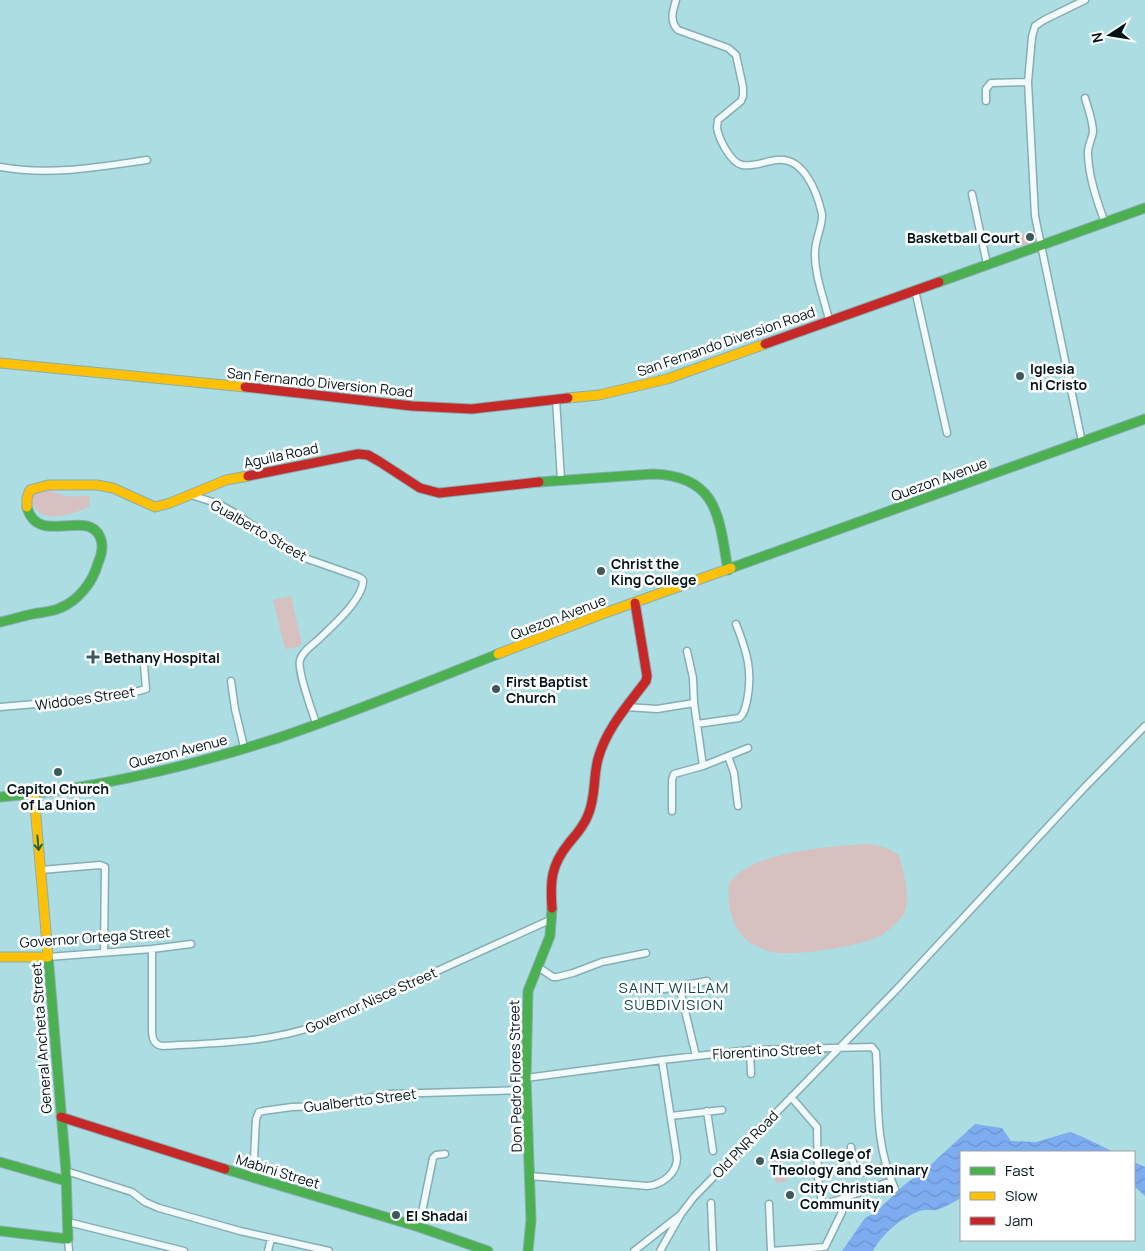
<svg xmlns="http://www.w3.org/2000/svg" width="1145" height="1251" font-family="Manrope,sans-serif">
<defs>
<pattern id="water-waves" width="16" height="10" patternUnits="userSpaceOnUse" patternTransform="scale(1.25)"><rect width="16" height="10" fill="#7eacf1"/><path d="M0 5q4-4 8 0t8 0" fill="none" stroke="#6b93ce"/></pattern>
</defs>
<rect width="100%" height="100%" fill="#acdde2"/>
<path fill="#d6c1c0" d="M1039,229L1042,240L1021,246L1018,235Z
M48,489C64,497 71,498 88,495L90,499L89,507C68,515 38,528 30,496L32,492Z
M291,596L302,644L295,648L285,649L273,600Z
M869,844L887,848L899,855C903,873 912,896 904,914C901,919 886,933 882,935C863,946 794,957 773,952C766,951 755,946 749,942C731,928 727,904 729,883C735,878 740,871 747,868C776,851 836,845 869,844Z
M780,1158L788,1181L776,1183L769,1164Z"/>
<path fill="url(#water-waves)" d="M975,1124L1002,1128L1011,1141L1036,1142L1070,1132L1083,1137L1114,1152H961V1198C954,1202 944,1208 936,1210C931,1211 925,1209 920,1211C902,1217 882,1234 873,1251H842L865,1218L876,1212L904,1185L925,1170Z
M1134,1162L1145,1167V1196L1134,1186Z"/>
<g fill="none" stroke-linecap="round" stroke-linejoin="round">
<g stroke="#86aeb2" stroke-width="9">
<path id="street" d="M676,0C673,11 669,21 678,30L728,48L736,55L743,87V96L741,101L718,120L717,128C719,139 730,162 742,165C753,167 766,161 777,160C804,157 817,192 822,214C823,226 815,239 815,252C814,274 824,298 829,320
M1085,98C1088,108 1093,121 1093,132C1092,140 1087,146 1088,155C1089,178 1097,201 1105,223
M986,101V89L991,83L1028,82
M0,167C49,176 99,167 147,160
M972,194L987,264
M915,290L947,433
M556,399L561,480
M1082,442L1035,216L1028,82L1032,37L1035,26L1044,20L1085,0
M191,495L219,504L233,512L277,542L302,557L359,577L363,580C364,599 331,627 318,640C311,646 302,652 300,660C297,671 312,711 316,723
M687,651L693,678L694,703L703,766
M231,681L235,709L244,747
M0,707L95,699L139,691L146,689L144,665
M626,707L657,709L694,703
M697,724L739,718C745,714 745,707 747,701C753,671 747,652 736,624
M728,756L734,773L738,806
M672,811V780L674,774L703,766L748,748
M41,870L100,865L105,867L104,952
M152,949V1029C152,1037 153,1045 163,1046C215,1043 268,1043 318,1025L552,919
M48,957L152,949L191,944
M538,967L553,977H557L573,973L602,962L646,953
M679,986L696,1056
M664,989L707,981
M750,1050L751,1074
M526,1078L662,1060L750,1050L872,1047L876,1052C879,1101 874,1143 895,1189
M791,1097L817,1127L818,1178L822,1203L827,1204L891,1181
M707,1111L713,1151
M671,1116L722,1110
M851,1147C852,1156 852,1167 860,1173L886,1167
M66,1171L132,1192L145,1202L159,1208L240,1231L329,1251
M530,1176L647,1186C661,1185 677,1174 677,1158L662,1060
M253,1178L256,1119L259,1112L263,1111L292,1107L331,1106L388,1094L527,1090
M711,1203L713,1251
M769,1204L771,1251
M68,1222L184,1251
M419,1227L433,1158L436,1155L445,1154
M68,1239L69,1251
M268,1251L271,1239
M634,1251L680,1215
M660,1251L681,1214L694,1197L896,990L1084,788L1145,726
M771,1251L825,1247L842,1212"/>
</g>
<g stroke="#86aeb2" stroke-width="11">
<path id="fast" d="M939,282L1145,208
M539,482L653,474C718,476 719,517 728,570
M731,568L1145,419
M0,622C11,620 22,616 33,614C42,612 51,612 60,608C78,601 93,582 98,563C101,556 104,545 100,537C88,508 37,547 27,507
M0,797C94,789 188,767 278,738C352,713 425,683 498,654
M0,1162L66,1181
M225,1169L419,1227L488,1251
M0,1231L68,1239L66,1171L48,955
M528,1251L531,1220L526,1078L528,991L550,936L552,908"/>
</g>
<g stroke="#86aeb2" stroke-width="11">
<path id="slow" d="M0,363L245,387
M568,398L599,395L667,379L765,344
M27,507V498L30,490L48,485H97L113,488L155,507L170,503L226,480L248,476
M498,654L602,614L731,568
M34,794L48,955
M0,957H48"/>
</g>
<g stroke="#86aeb2" stroke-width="11">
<path id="jam" d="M765,344L939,282
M245,387L412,406L472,409L568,398
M248,476L358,454L368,455L380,462L420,488L439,493L539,482
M552,908C550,881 551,865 569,843C576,835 584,826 588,815C596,797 593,777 598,759C606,729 628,705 646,681L647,676L635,603
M61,1117L225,1169"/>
</g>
<use href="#street" stroke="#f3fafb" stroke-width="6"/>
<use href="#fast" stroke="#4caf50" stroke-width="9"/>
<use href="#slow" stroke="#ffc107" stroke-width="9"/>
<use href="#jam" stroke="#c62828" stroke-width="9"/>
</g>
<defs><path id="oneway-shaft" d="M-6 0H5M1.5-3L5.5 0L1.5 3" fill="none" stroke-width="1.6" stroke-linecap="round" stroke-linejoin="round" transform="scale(1.25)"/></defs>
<use stroke="#266234" href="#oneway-shaft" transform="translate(38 843) rotate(85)"/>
<g fill="#3c5a5e" stroke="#fff" stroke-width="2">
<circle cx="1030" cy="237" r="5"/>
<circle cx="1020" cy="376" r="5"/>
<circle cx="601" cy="571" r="5"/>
<path d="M90.5 649.5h5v5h5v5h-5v5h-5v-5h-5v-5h5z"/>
<circle cx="496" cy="689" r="5"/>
<circle cx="58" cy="772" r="5"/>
<circle cx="760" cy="1161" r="5"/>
<circle cx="790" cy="1195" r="5"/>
<circle cx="396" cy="1215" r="5"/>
</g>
<g text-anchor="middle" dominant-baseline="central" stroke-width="5" stroke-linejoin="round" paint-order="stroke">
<g font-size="14" font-weight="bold" fill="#001417" stroke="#fff" text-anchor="start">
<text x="1020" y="237" text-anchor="end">Basketball Court</text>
<text x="1030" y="368">Iglesia<tspan x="1030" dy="16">ni Cristo</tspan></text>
<text x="611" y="563">Christ the<tspan x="611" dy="16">King College</tspan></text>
<text x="104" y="657">Bethany Hospital</text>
<text x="506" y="681">First Baptist<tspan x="506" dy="16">Church</tspan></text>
<text x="58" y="788" text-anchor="middle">Capitol Church<tspan x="58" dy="16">of La Union</tspan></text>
<text x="770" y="1153">Asia College of<tspan x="770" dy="16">Theology and Seminary</tspan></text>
<text x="800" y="1187">City Christian<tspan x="800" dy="16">Community</tspan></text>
<text x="406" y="1215">El Shadai</text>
</g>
<g font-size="14" fill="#001417" stroke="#fff">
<text transform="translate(726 341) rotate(-19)">San Fernando Diversion Road</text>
<text transform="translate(320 382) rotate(6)">San Fernando Diversion Road</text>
<text transform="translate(281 455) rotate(-12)">Aguila Road</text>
<text transform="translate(939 479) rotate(-20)">Quezon Avenue</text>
<text transform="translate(259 530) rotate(30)">Gualberto Street</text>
<text transform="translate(558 617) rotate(-21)">Quezon Avenue</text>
<text transform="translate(85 698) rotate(-8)">Widdoes Street</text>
<text transform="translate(178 751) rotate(-14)">Quezon Avenue</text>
<text transform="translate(95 937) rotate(-4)">Governor Ortega Street</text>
<text transform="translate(371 1000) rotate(-24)">Governor Nisce Street</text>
<text transform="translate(41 1038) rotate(-94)">General Ancheta Street</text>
<text transform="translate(767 1051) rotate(-3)">Florentino Street</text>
<text transform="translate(515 1076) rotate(-91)">Don Pedro Flores Street</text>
<text transform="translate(360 1100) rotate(-7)">Gualbertto Street</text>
<text transform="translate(745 1144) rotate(-46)">Old PNR Road</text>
<text transform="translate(278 1171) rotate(17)">Mabini Street</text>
</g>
<g font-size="15" letter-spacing="1" fill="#12454a" stroke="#fff">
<text x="674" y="987">SAINT WILLAM<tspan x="674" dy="17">SUBDIVISION</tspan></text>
</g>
</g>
<rect x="960" y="1151" width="175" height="90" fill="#ffffff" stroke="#99a1a2"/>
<rect x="970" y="1167" width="25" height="8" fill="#4caf50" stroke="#99a1a2"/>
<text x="1005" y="1176" font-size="15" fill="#001417">Fast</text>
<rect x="970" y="1192" width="25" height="8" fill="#ffc107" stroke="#99a1a2"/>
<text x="1005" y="1201" font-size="15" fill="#001417">Slow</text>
<rect x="970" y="1217" width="25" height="8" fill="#c62828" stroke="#99a1a2"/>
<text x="1005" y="1226" font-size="15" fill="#001417">Jam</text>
<g transform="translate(1110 35) rotate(258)" stroke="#ffffff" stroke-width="4" paint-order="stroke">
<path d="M0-4L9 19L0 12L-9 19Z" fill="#001417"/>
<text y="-8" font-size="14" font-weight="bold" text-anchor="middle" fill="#001417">N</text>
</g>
</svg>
